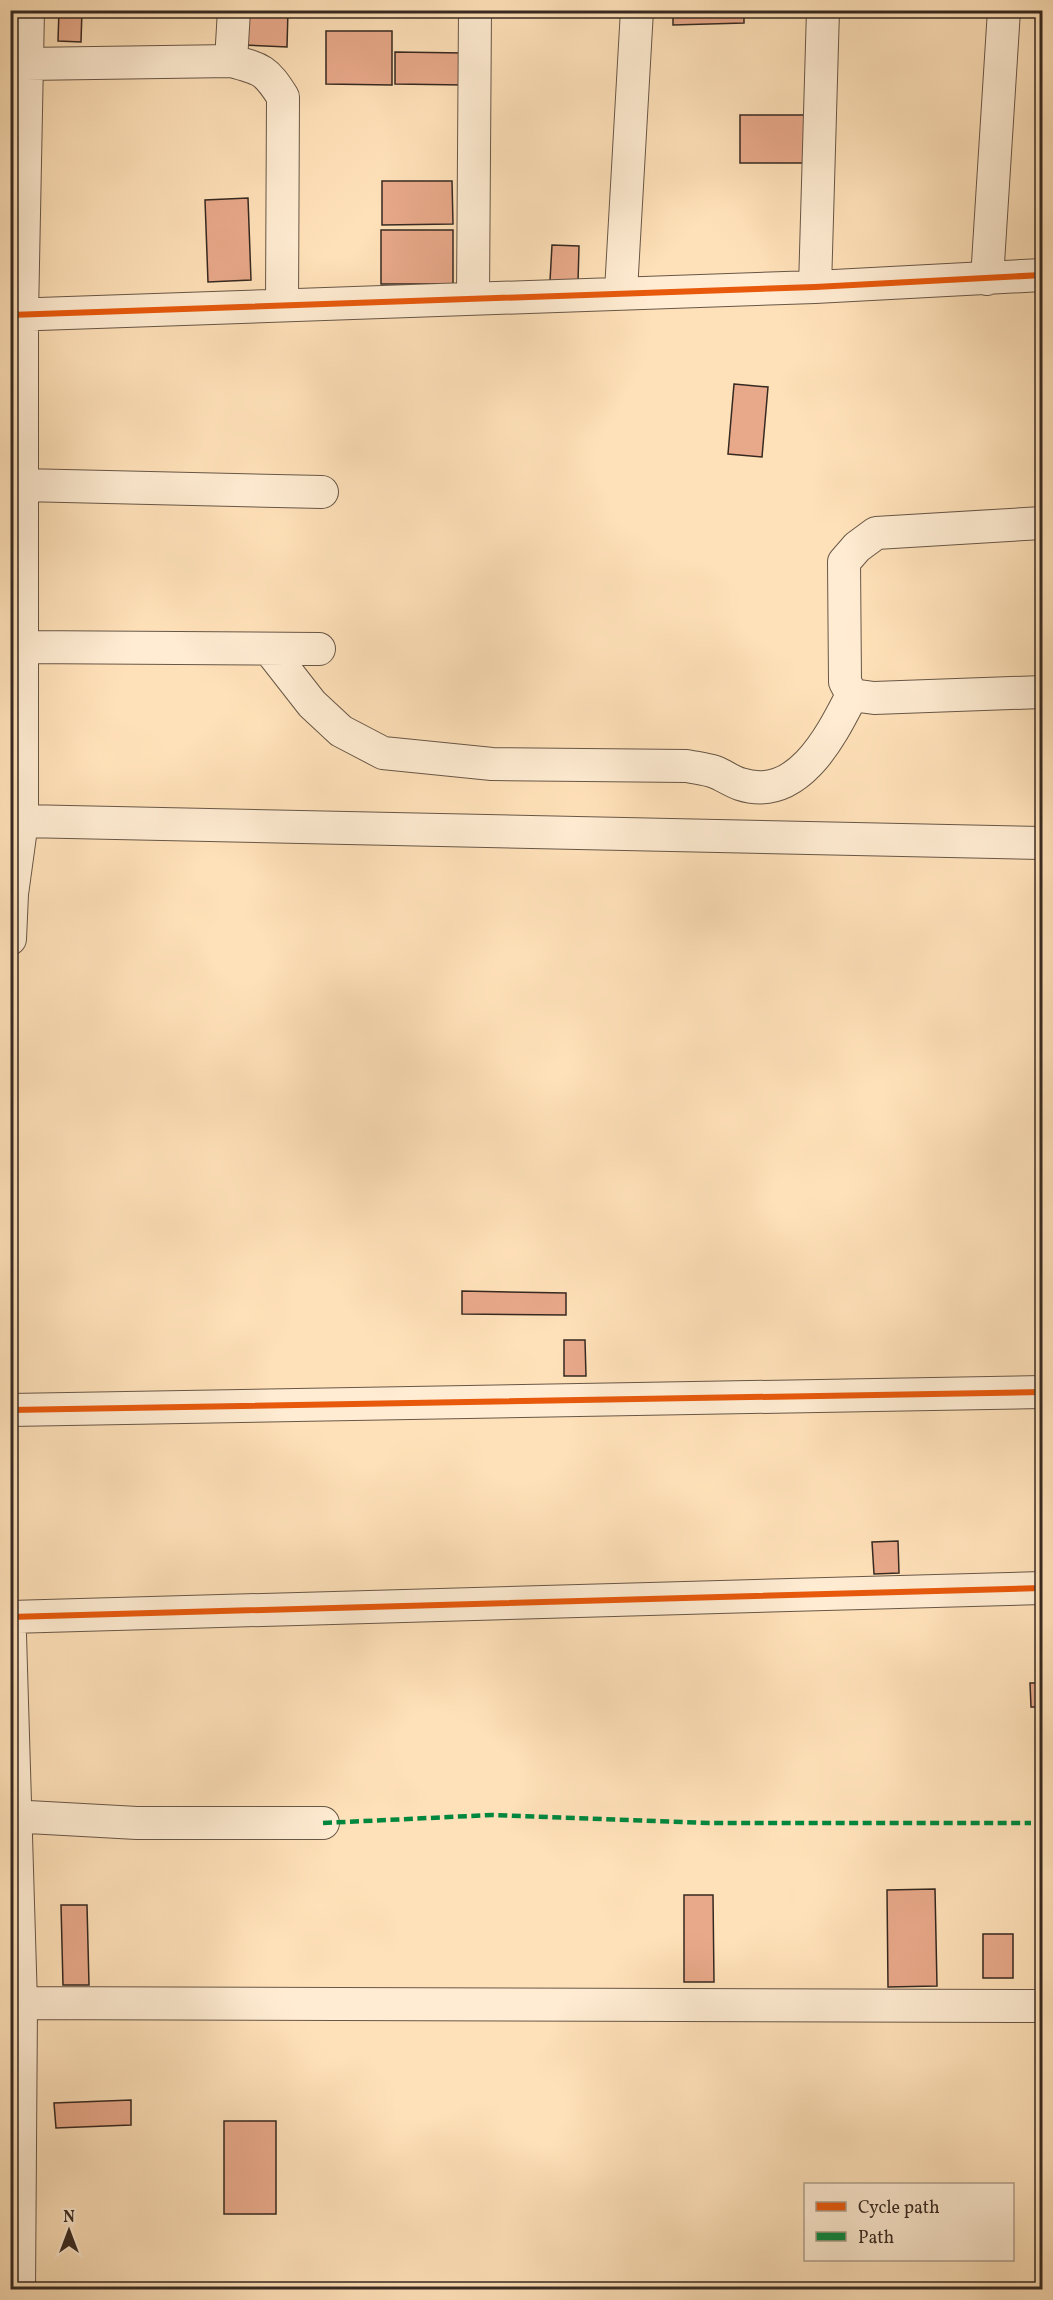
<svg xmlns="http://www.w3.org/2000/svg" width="1053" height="2300" font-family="Vollkorn,serif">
<rect width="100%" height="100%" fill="#ffe1b9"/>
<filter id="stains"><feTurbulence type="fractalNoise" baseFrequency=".00333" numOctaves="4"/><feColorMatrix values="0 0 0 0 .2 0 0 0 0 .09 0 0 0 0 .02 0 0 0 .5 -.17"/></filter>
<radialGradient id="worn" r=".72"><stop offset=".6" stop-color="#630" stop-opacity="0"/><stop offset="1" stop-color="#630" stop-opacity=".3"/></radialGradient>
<path fill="#e8a98a" stroke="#362921" stroke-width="1.5" d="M59,10H82L81,42L58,41Z
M243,10H288L287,47L242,45Z
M673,10H744V23L673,25Z
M854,10H876V14H854Z
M326,31H392V85L326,84Z
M395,52L464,53V85L395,84Z
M740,115H807V163H740Z
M382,181H452L453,224L382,225Z
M248,198L251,280L208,282L205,200Z
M381,230H453V284H381Z
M552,245L579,246L578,282L550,281Z
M734,384L768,387L762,457L728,454Z
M462,1291L566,1293V1315L462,1314Z
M564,1340H585L586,1376H564Z
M898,1541L899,1573L874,1574L872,1542Z
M1030,1683H1042V1707H1031Z
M935,1889L937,1986L888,1987L887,1890Z
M684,1895H713L714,1982H684Z
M61,1905H87L89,1985H63Z
M983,1934H1013V1978H983Z
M131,2100V2125L56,2128L54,2103Z
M224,2121H276V2214H224Z"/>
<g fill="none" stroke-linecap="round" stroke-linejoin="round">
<g stroke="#685747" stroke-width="34">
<path id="street" d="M231,61C262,69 266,70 283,97L282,304
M26,64L231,61L234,10
M987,279L1004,10
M815,287L823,10
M621,291L637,10
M473,297L475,10
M10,315L815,287L1042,275
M22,485L322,492
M1042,523L876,533L857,547L844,562L845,682L852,695L874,698L1042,692
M22,647L319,649
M269,649L312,704L341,731L383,753L492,764L687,766C696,768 706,769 715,772C723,775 731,781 740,784C798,803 831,736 852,695
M22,821L1042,843
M10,939L12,894L22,821V315L28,10
M10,1410L1042,1392
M10,1617L1042,1588
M10,1635L21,2004L19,2290
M10,1816L137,1823H323
M10,2003L1042,2006"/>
</g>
<use href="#street" stroke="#ffecd2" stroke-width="32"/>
<path stroke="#00873e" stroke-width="4.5" stroke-dasharray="9 4.5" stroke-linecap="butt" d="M323,1823L492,1815L709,1823H1031"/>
<g stroke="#ffecd2" stroke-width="10">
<path id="cycleway" d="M10,315L815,287L1042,275
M10,1410L1042,1392
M10,1617L1042,1588"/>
</g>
<use href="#cycleway" stroke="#e8590c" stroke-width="6"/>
</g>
<rect width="1053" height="2300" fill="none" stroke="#ffe1b9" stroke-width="36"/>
<rect x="12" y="12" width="1029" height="2276" fill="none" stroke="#362921" stroke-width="3"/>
<rect x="18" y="18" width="1017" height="2264" fill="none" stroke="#362921" stroke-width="1.5"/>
<rect x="804" y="2183" width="210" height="78" fill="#ffecd2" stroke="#af9e8b" stroke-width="1.5"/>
<rect x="816" y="2202" width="30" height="9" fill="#e8590c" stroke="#af9e8b" stroke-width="1.5"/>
<text x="858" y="2213" font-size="18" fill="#362921">Cycle path</text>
<rect x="816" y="2232" width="30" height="9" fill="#00873e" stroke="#af9e8b" stroke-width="1.5"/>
<text x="858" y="2243" font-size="18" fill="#362921">Path</text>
<g transform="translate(69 2231)" stroke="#ffecd2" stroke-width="4.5" paint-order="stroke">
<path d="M0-4.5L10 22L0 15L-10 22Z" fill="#362921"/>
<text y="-9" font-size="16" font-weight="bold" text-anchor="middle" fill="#362921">N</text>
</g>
<rect width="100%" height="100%" filter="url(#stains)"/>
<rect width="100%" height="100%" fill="url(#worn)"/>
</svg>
